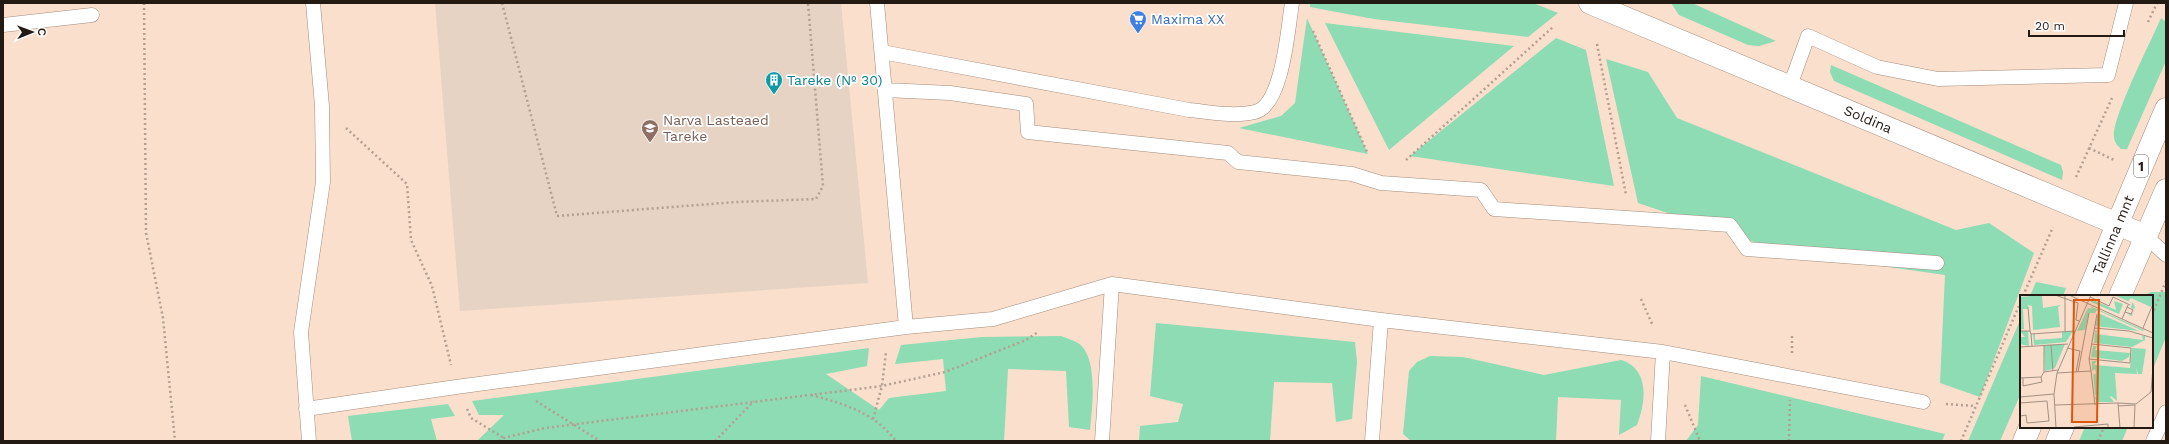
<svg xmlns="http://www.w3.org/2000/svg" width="2169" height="444" font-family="'Work Sans',sans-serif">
<rect width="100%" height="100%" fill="#f9dfcc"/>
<path fill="#e6d3c3" d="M435,3H841L868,283L460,311Z"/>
<path fill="#8ddcb4" d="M1310,3H1533L1558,13L1528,37L1374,19L1310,7Z
M1671,3H1692L1776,41L1759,46L1748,45L1679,15Z
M1307,18L1368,154L1239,128L1281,116L1295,103Z
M2161,18L2166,22V61L2127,149H2121C2117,145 2114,142 2114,136C2112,118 2152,39 2161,18Z
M1325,23L1514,46L1389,150Z
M1556,38L1586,50L1614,186L1410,156Z
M1606,59L1648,72L1677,118L1956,230L1989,223L2034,253L1980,397L1940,383L1945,275L1784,252L1638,203Z
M1831,65L2061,165L2063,172L2062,180L1834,81L1830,72Z
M2036,282L2066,288L2063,296H2030Z
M2151,292H2166V337L2152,371V296H2143Z
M2021,318V393L2000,441H1968Z
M1156,323L1355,342L1357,362L1352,419L1336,422L1332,383L1274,382L1270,441H1139L1140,426L1178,422L1183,404L1150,396Z
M1061,336C1066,338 1073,340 1078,343C1099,357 1092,408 1090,430L1069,427L1066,371L1008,369L1004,441H477L504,415H479L472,401L869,348L867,366L826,374L879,410L889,398L946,391L943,359L895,364L901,345L982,337Z
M1430,356L1463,357L1544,375L1621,360C1650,369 1646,402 1637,425L1619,435L1621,400L1558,397L1556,441H1411L1403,434L1409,371L1417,362Z
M1701,376L1945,434L1942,441H1686L1698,425Z
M448,404L455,416L431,419L437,441H352L348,416Z
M2085,427H2128L2122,441H2079Z"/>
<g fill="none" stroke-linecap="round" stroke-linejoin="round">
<g stroke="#a48c7b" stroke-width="15">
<path id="service" d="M3,25L92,15
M882,52L1189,110C1210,112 1234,117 1255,112C1283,105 1288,27 1292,3
M1790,86L1808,36L1877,67L1938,79L2108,75L2126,3
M885,90L950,93L1026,104L1028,132L1228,153L1238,162L1352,174L1381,183L1481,190L1494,209L1730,225L1747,249L1937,263
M2146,236L2166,255
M906,327L993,319L1112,284L1381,320L1663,352L1923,402
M306,409L456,387L906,327L877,3
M309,441L301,332L323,182L322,106L313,3
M1102,441L1112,284
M1372,441L1381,320
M1658,441L1663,352
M2153,441L2166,412"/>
</g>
<g stroke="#a48c7b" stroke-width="23">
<path id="tertiary" d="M1590,3L2146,236"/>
</g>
<g stroke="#a48c7b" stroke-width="23">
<path id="trunk" d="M2087,296L2166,109
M2120,296L2166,190
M2024,441L2030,427
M2057,441L2063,427"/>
</g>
<path stroke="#b49f91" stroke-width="2.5" stroke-dasharray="2 3" stroke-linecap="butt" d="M144,3L146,233L163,318L175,441
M502,3L557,216L736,202L816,199L823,186L808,3
M2148,22L2157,3
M1313,31L1368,154
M1597,44L1626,195
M346,128L407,184L411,240L432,286L451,365
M2089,148L2114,160
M1406,160L1553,27
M2076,177L2112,98
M2023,296L2053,227
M1641,299L1653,326
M2152,315L2166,281
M1792,353V336
M811,395C845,404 873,412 896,441
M536,401L600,441
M1946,404L1976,406
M1685,405L1700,441
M467,409L471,418L504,438
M873,419L882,386L886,352
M499,441L504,438L545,428L882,386L945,372L1026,340L1038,332
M715,441L754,401
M1789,441L1790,400
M1961,441L2021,301
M2098,441L2104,427"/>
<use href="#service" stroke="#fff" stroke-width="14"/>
<use href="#tertiary" stroke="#fff" stroke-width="22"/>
<use href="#trunk" stroke="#fff" stroke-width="22"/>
</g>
<defs>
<g id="supermarket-pin" transform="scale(0.9)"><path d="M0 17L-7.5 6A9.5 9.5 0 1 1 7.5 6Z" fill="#3f7fe0" stroke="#fff"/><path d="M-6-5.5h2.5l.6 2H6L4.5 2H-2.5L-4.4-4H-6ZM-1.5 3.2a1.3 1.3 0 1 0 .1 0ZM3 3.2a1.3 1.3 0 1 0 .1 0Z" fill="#fff"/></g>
<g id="building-pin" transform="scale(0.9)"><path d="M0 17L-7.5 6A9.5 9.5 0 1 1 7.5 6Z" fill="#0f9aa8" stroke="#fff"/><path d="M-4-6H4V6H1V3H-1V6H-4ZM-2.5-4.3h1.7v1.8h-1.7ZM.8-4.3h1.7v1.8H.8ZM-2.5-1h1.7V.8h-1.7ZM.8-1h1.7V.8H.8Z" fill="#fff"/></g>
<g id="school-pin" transform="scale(0.9)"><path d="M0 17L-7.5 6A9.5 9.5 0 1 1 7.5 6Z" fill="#8d6e63" stroke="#fff"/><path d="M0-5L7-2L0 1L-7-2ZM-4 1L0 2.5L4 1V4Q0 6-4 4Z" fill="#fff"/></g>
</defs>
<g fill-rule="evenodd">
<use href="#supermarket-pin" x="1138" y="19"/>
<use href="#building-pin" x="774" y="80"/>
<use href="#school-pin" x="650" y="128"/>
</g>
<g text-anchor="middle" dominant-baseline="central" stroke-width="3.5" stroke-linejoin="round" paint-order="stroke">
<rect fill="#fff" stroke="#665f5a" stroke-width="1" x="2134" y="155" width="14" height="22" rx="3"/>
<g font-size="13" font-weight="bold" fill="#241a14">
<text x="2141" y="166">1</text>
</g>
<g font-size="14" fill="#366cbe" stroke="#fff" text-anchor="start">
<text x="1151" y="19">Maxima XX</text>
</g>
<g font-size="14" fill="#0d838f" stroke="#fff" text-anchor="start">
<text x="787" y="80">Tareke (№ 30)</text>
</g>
<g font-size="14" fill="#241a14" stroke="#fff">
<text transform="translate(1868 119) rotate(23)">Soldina</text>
<text transform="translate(2113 235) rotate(-67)">Tallinna mnt</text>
</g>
<g font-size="14" fill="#785e54" stroke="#fff" text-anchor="start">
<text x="663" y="120">Narva Lasteaed<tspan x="663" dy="16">Tareke</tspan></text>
</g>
</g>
<g transform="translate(2020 295)">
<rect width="133" height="133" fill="#f9dfcc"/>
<path d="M22,0L23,13L41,10L38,12L40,32L13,35L12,11L8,10V14H3L4,34L0,35V2ZM94,0H133V6L131,12L111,3L108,6L113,8L115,12L112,21L108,20L113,18L114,14L111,13L112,8ZM71,4L96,15L94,6L103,9L99,19L71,7ZM70,11L124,35L123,36L77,15L75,18H69L65,35L57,36L67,15L68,13L72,14ZM78,18L119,36L75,31ZM75,35L78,36L76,39L123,45L122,41H125V45L112,52L74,48ZM0,36H8L9,51L0,49V42H5ZM53,36L46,47L14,50L13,39H15V45L42,43V37ZM45,49L35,73L25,76L24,50ZM73,51H77L75,55L110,58L109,62L102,66L71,62ZM112,53L126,54L122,79H118L116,72L117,79L95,78L97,106L91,101L90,102L94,107H76L75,102L78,101L75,100L73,78L74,80L76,78L75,74L72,76V66H77L74,70L110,73Z" fill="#8ddcb4"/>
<path fill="none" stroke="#a49082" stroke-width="1" d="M35,0L58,8L56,25L59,26M45,0V36M49,0L133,38M70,2L89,11L93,2L110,10M8,12L10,36M105,17L111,19L113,15L107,12M102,24L108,10M74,33L109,36L133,43M123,33L133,9M0,36H10L11,39M24,50V77M31,50L33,76M12,51L11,39L54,36M0,52L48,49M47,53L60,56L56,77M69,64L110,68L111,53L71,49M71,76L69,64L77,19M58,77L69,18M37,78L71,76L75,110M0,83L21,82L24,77L38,75M3,83V91L22,87L21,82M131,97L133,72M0,102L34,99M0,108L27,106L29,126L7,128L6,120L0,121M98,108L116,109L131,97M35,110L98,108L100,133M98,111L115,110L114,133M54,132L88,129V133M36,133L34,99L37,78L71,0"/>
<path fill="#de560c" fill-opacity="0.15" stroke="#de560c" stroke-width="2" d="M54,5H79L77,127H52Z"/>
<rect width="133" height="133" fill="none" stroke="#241a14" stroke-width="2"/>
</g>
<rect width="2169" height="444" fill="none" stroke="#241a14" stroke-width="8"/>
<g transform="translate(32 32) rotate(89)" stroke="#ffffff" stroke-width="3" paint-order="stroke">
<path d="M0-3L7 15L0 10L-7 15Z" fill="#241a14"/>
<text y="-6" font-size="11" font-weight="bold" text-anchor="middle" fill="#241a14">С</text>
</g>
<path d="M2029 30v6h95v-6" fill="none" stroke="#241a14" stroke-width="2"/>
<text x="2035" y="30" font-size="12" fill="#241a14" stroke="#ffffff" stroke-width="3" paint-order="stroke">20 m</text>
</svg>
